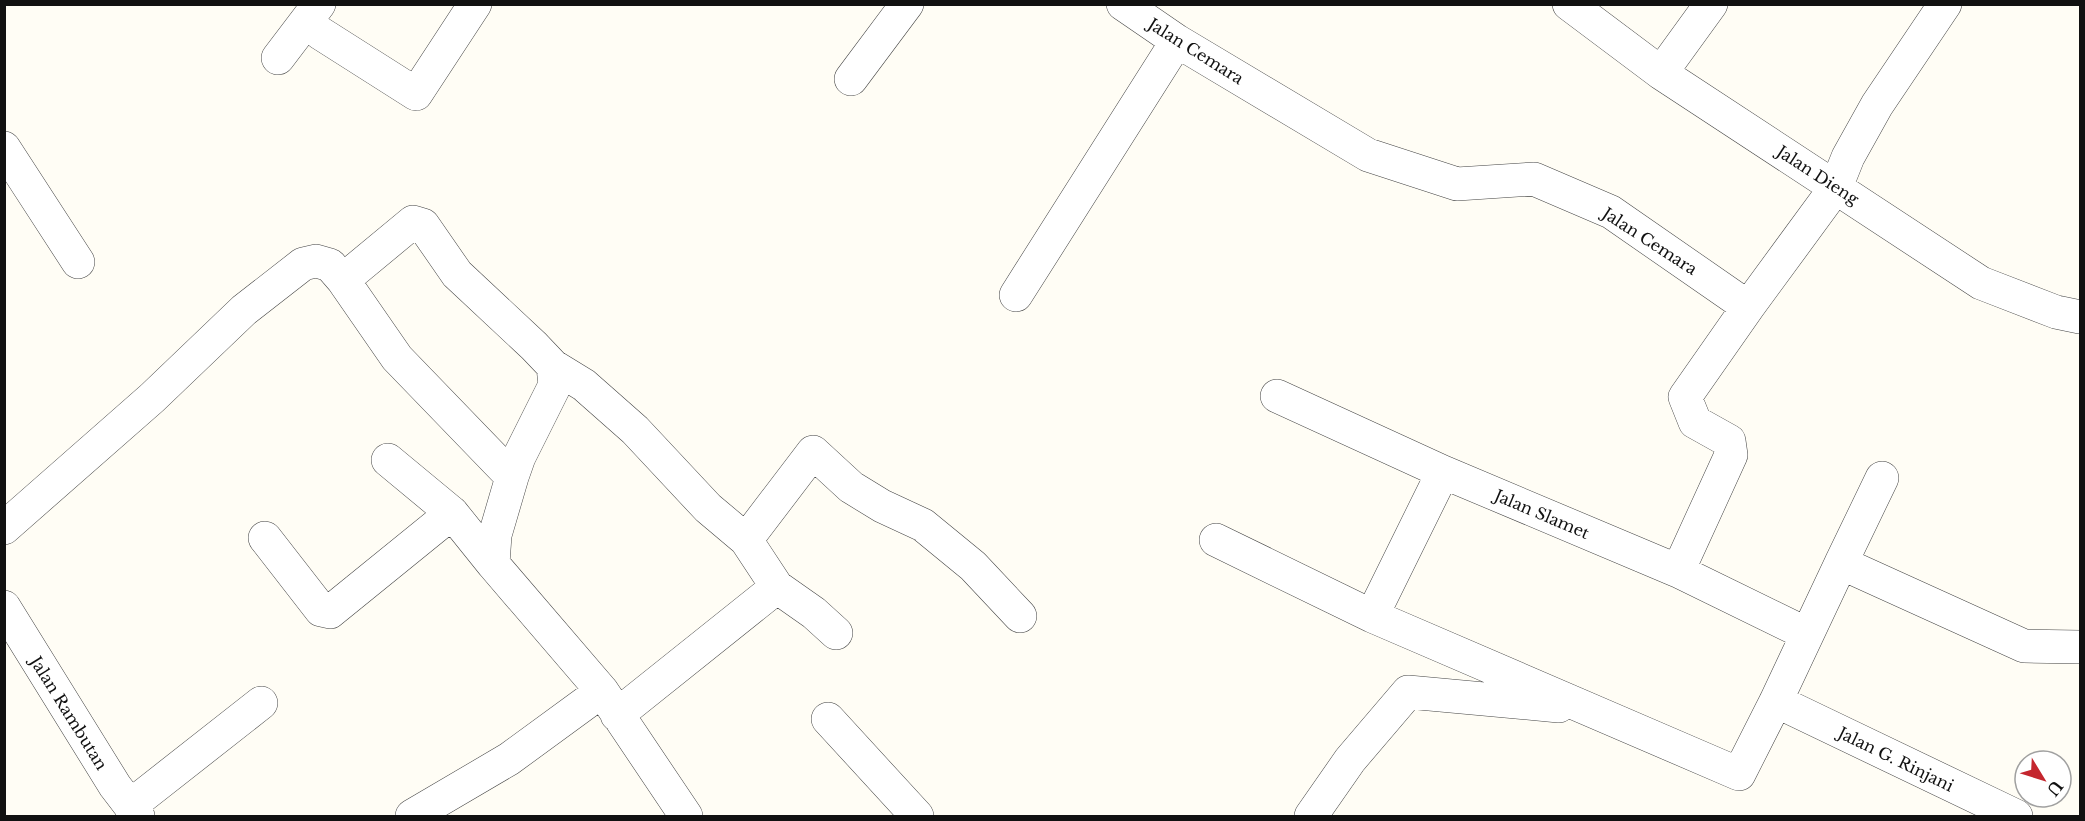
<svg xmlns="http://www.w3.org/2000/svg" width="2085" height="821" font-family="'Libre Baskerville',serif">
<rect width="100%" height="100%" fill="#fffdf5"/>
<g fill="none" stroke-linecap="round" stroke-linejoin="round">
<g stroke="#444" stroke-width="34">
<path id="minor" d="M1123,4L1177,41L1368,155L1457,184L1534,179L1611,212L1748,307L1836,187L1848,157L1877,105L1945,4
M1569,4L1661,73L1981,283L2056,312L2080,317
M320,33L416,94L475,4
M278,58L319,4
M1661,73L1711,4
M851,79L907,4
M4,148L78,262
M343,280L413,222L423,225L457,274L534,346L553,366L555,385L519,457L512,477
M1016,295L1177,41
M553,366L584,385L635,430L708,508L746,540L777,587
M1277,396L1443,472L1678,571L1807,634
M388,460L452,513L493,564
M4,528L152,398L244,310L303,264L316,261L330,265L343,280L397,358L512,477L495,535L493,564L602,691L686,816
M265,538L321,610L330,612L452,513
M746,540L813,452L851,487L882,506L923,525L973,566L1020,616
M1216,540L1372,616L1739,774L1776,701L1841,563L2024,646L2080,647
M1841,563L1882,478
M1678,571L1731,455L1729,441L1695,422L1685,397L1748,307
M4,607L115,786L138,816
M1372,616L1443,472
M1776,701L2016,816
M617,715L777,587L814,613L836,633
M828,719L917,816
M130,806L261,703
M412,816L509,759L602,691
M1311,816L1350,760L1408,692L1559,706"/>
</g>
<use href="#minor" stroke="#fff" stroke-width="33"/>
</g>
<g text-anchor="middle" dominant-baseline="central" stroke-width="6" stroke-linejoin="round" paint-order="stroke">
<g font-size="16" fill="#111" stroke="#fff">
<text transform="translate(1196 51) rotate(32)">Jalan Cemara</text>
<text transform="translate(1818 175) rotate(33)">Jalan Dieng</text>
<text transform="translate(1650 241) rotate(33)">Jalan Cemara</text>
<text transform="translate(1542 514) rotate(23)">Jalan Slamet</text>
<text transform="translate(69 713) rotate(58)">Jalan Rambutan</text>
<text transform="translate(1896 759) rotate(26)">Jalan G. Rinjani</text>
</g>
</g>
<rect width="2085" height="821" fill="none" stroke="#111111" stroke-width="12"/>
<g transform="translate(2043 779) rotate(128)"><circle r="28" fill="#ffffff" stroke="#a0a0a0" stroke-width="1.5"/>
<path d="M0-4.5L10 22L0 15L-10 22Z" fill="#c4262e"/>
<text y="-9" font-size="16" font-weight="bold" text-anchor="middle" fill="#111111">U</text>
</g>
</svg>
